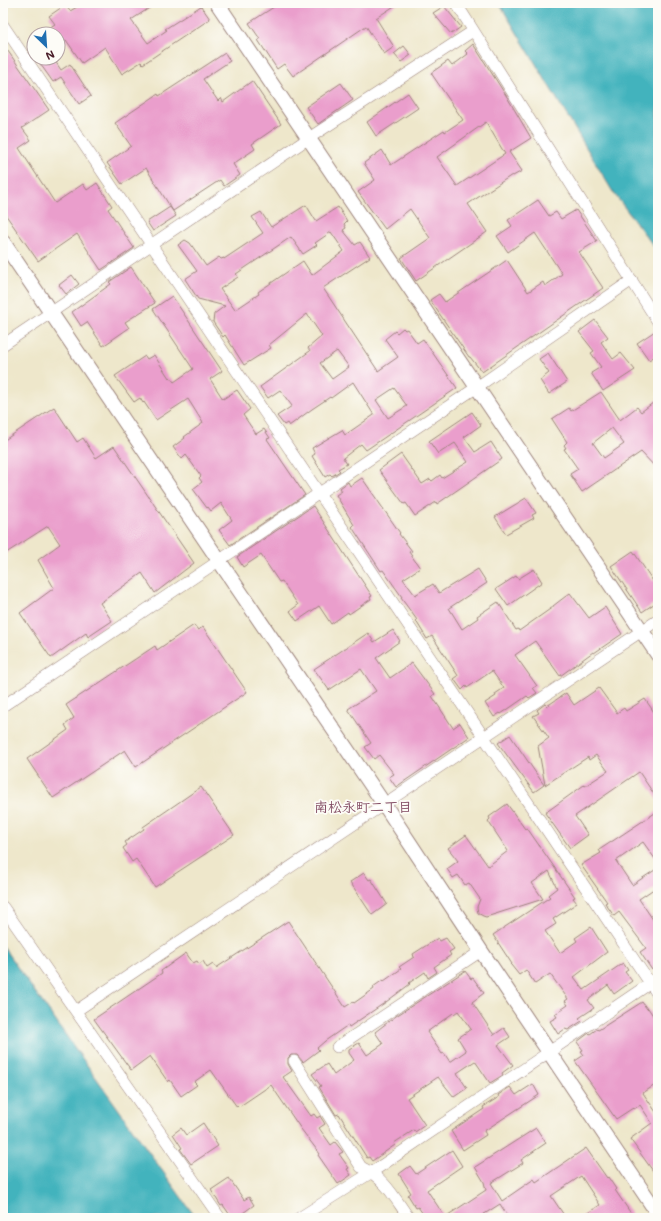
<svg xmlns="http://www.w3.org/2000/svg" width="661" height="1221" font-family="Mali,'Klee One',sans-serif">
<rect width="100%" height="100%" fill="#fdfcf7"/>
<filter id="ink" filterUnits="userSpaceOnUse"><feTurbulence type="fractalNoise" baseFrequency=".025" numOctaves="2"/><feDisplacementMap in="SourceGraphic" scale="8" xChannelSelector="R" yChannelSelector="G"/><feConvolveMatrix kernelMatrix="1 2 1 2 8 2 1 2 1" color-interpolation-filters="sRGB"/></filter>
<filter id="wash" filterUnits="userSpaceOnUse"><feTurbulence type="fractalNoise" baseFrequency=".012" numOctaves="4" result="noise"/><feDisplacementMap in="SourceGraphic" scale="16" xChannelSelector="R" yChannelSelector="G"/><feGaussianBlur stdDeviation="0.9" result="paint"/><feColorMatrix in="noise" values="0 0 0 0 0 0 0 0 0 0 0 0 0 0 0 0 0 1.4 0 .05"/><feComposite in="paint" operator="in"/></filter>
<g filter="url(#wash)">
<rect width="100%" height="100%" fill="#eee7cb"/>
<path fill="#43b3bd" stroke="#466974" d="M499,3H658V252L613,192Z
M3,947L196,1218H3Z"/>
<g id="blocks">
<path fill="#ea9ecc" fill-rule="evenodd" d="M84,3H157L131,20L148,43L167,30L165,29L201,6L210,19L143,64L141,62L122,74L105,47L82,63L66,40L58,46V34H40L55,24L49,16L65,5L70,11Z
M280,3H399L376,18L394,47L384,54L366,26L293,76L284,64L277,69L258,40L260,39L249,23Z
M444,6L461,27L451,34L433,13Z
M3,44L49,110L22,128L31,140L19,148L55,203L83,184L87,190L97,183L112,206L108,209L134,248L101,270L77,234L38,261L3,211V194L8,191L3,183V174L7,171L3,165Z
M473,44L507,97L531,138L509,152L522,171L513,176L512,175L468,204L487,232L416,281L401,258L430,238L410,209L385,229L358,192L375,180L364,163L382,150L391,165L444,130L445,132L463,120L431,73L448,61L452,66L468,54L465,51ZM486,122L505,154L457,186L437,157Z
M404,46L411,55L401,62L394,54Z
M225,53L230,61L203,79L218,101L221,98L223,102L252,81L281,124L252,144L255,149L233,164L240,175L224,186L220,180L173,211L146,168L122,184L107,163L131,146L115,123L158,94L159,96Z
M36,58H53L61,70L70,64L91,96L79,104L61,77L53,82Z
M341,83L353,100L318,124L306,107Z
M408,93L418,108L376,136L367,122Z
M538,200L549,216L556,212L561,219L576,210L597,241L579,252L603,288L482,372L470,357H469L430,300L439,294L445,302L507,260L528,292L543,282L545,286L562,274L535,233L508,252L497,236L512,226L508,220Z
M306,205L316,221L338,207L347,221L344,224L346,228L343,230L355,245L360,242L370,257L323,288L378,371L398,357L385,339L395,331L397,333L403,328L405,330L407,329L417,343L423,339L457,388L366,450L361,444L343,458L347,464L338,469L340,471L332,476L330,474L325,477L312,456L315,454L312,448L342,430L345,435L374,415L353,382L331,398L330,397L312,409L289,426L287,423L284,425L277,416L292,406L280,390L268,398L260,387L310,351L308,348L322,336L307,314L269,345L271,348L244,365L225,335L223,337L213,322L214,314L225,306L198,299L185,279L197,271L178,245L185,240L190,243L206,266L219,257L221,259L224,258V259L263,233L252,217L261,212L271,227ZM331,232L344,251L312,275L303,261L258,292L259,294L235,310L220,289L238,277L236,274L291,237L303,254L317,245L315,243ZM337,351L349,367L332,379L320,363ZM394,388L407,406L388,418L376,400Z
M170,207L176,216L153,231L147,222Z
M131,267L155,303L125,322L129,328L103,346L87,322L81,326L72,312L111,284L109,282Z
M72,275L79,284L66,294L59,285Z
M172,296L222,371L210,379L223,399L237,390L250,409L243,415L256,434L264,429L270,438L267,439L305,495L230,545L219,530L232,520L221,503L211,511L208,507L207,508L193,489L202,482L199,478L201,476L186,455L182,459L173,447L185,438L184,437L203,423L188,399L156,420L144,402L143,403L140,398L134,402L115,376L145,356L147,359L154,355L169,378L170,377L174,382L193,369L153,309Z
M595,320L608,337L601,342L613,359L621,353L635,370L603,391L591,373L601,367L591,353L594,351L579,332Z
M658,329V354L649,360L637,343Z
M548,353L567,382L549,394L540,380L549,373L539,359Z
M601,392L620,420L637,407L641,412L658,399V470L641,452L582,492L570,474L578,469L564,449L566,448L564,445L567,442L552,419L569,408L571,411ZM612,428L624,444L604,458L593,443Z
M54,407L77,442L83,438L96,458L114,446L194,563L155,593L142,573L100,603L112,621L88,637L86,633L51,658L20,613L54,588L38,560L60,544L48,526L3,555V441Z
M472,412L481,425L464,437L475,452L491,442L502,459L437,504L436,502L415,516L406,503L404,504L379,470L401,454L422,484L430,479L432,481L440,475L442,478L468,462L455,443L438,454L429,441Z
M362,478L400,533L399,534L412,551L409,552L420,568L403,579L415,595L433,584L439,593L478,569L487,583L449,608L462,629L478,618L477,616L498,602L516,630L518,629L519,631L553,607V606L570,593L589,618L605,607L622,634L594,653L593,652L560,676L535,641L515,655L537,686L533,688L537,693L529,698L527,696L501,714L500,713L494,717L485,703L496,696L495,694L504,688L492,671L467,688L466,686L462,690L454,679L458,676L457,674L432,636L427,639L416,621L417,620L401,598L402,597L383,570L381,571L352,527L354,525L336,495L342,491L340,488L348,482L350,486Z
M526,498L536,513L532,515L534,518L506,534L495,517Z
M313,506L372,596L370,597L371,599L349,614L348,612L331,624L319,606L297,621L290,611L298,605L282,581L279,582L261,555L243,567L237,557Z
M633,551L653,581L658,578V601L642,612L611,566Z
M534,569L542,582L508,606L496,589L516,576L518,579Z
M194,625L198,630L203,627L247,692L136,767L125,750L53,798L27,759L68,730L65,725L74,718L66,705L155,646L157,650Z
M393,630L400,641L376,658L390,678L412,663L435,694L432,696L453,728L460,723L469,737L396,787L389,777L394,774L379,755L374,759L365,747L371,743L348,709L376,691L361,669L329,690L314,669L368,633L374,642Z
M599,688L617,713L624,708L626,711L645,699L658,718V800L639,772L575,816L588,835L570,848L545,813L584,785L585,786L608,771L596,755L589,760L588,757L545,785L538,746L549,738L533,716L539,713L537,710L545,704L547,706L566,693L574,705Z
M510,735L544,785L534,792L498,743Z
M201,787L234,835L155,887L136,859L132,862L123,848L127,845L125,842L144,829L143,827Z
M507,804L525,829L527,828L575,897L573,898L577,903L553,919L556,924L545,931L560,953L577,941L575,938L591,927L607,952L574,977L584,990L623,963L628,970L625,972L632,981L614,994L608,985L588,1000L594,1008L579,1018L582,1021L568,1030L565,1029L558,1034L550,1021L557,1017L555,1014L568,1005L565,1001L568,999L550,974L535,984L526,970L519,975L511,965L512,964L493,935L550,897L548,895L557,888L549,871L532,883L543,899L486,917L483,916L478,913L477,907L480,899L469,883L465,885L458,875L453,878L447,869L458,861L448,848L466,835L488,866L508,851L488,821L490,819L489,817Z
M658,811V863L643,842L616,861L632,885L658,868V886L639,899L658,927V965L652,970L640,952L646,948L619,912L614,916L605,903L607,902L581,865L601,853L599,850Z
M364,873L369,880L371,879L387,904L372,915L350,882Z
M288,921L345,1007L353,1002L354,1003L374,989L373,987L383,980L384,981L401,969L399,967L414,957L413,954L438,938L440,941L446,938L454,949L449,952L451,955L434,967L437,972L428,978L425,972L409,983L410,984L386,1002L349,1027L348,1025L325,1041L317,1048L319,1050L303,1062L297,1055H291L288,1058V1064L292,1071L283,1077L311,1116L314,1114L317,1118L320,1116L325,1124L319,1128L331,1145L335,1142L343,1152L339,1154L349,1168L347,1169L351,1175L338,1184L318,1155L320,1154L301,1129L271,1085L240,1106L239,1105L237,1107L211,1070L194,1082L197,1085L181,1096L170,1080L168,1082L150,1056L131,1070L94,1019L162,973L161,971L186,953L193,963L197,961L199,964L203,961L207,968L213,964L216,968Z
M465,971L471,979L473,978L484,993L472,1002L494,1035L504,1028L510,1037L498,1045L513,1065L502,1073L503,1075L490,1083L475,1061L457,1073L467,1088L454,1097L438,1077L407,1098L425,1125L415,1132L414,1130L394,1143L395,1145L372,1161L369,1157L367,1158L339,1114L336,1115L319,1087L321,1086L312,1074L327,1064L334,1075L354,1060L349,1053V1049L359,1043L367,1055L383,1044L375,1032L396,1016ZM458,1011L471,1029L458,1038L466,1051L450,1062L444,1053L442,1054L427,1032L453,1013L454,1014Z
M642,1002L647,1009L648,1008L658,1023V1083L643,1093L658,1115V1178L630,1139L652,1123L640,1105L634,1109L633,1108L616,1119L575,1061L584,1055L581,1051L583,1050L577,1042L589,1033L590,1034L597,1029L598,1030L600,1029Z
M533,1084L539,1095L484,1131L486,1135L463,1150L451,1131L484,1109L483,1107L499,1097L498,1095L510,1087L516,1095Z
M203,1123L218,1146L191,1164L180,1149L182,1148L173,1134L181,1128L186,1135Z
M536,1128L546,1143L521,1160L523,1163L491,1183L502,1201L534,1179L536,1182L586,1148L607,1178L608,1177L616,1189L615,1190L634,1218H580L600,1205L581,1176L551,1196L566,1218H509L500,1204L478,1218H426L418,1207L416,1208L408,1195L411,1193L399,1174L410,1166L416,1174L452,1150L462,1166L427,1190L445,1217L486,1190L484,1182L475,1167Z
M229,1178L244,1200L249,1197L254,1205L236,1218H232L223,1205L221,1206L211,1190Z"/>
</g>
</g>
<g filter="url(#ink)">
<use href="#blocks" fill-opacity="0" stroke="#9c837b" stroke-width="1"/>
<g fill="none" stroke-linecap="round" stroke-linejoin="round">
<g stroke="#9c837b" stroke-width="12">
<path id="minor" d="M456,3L658,322
M3,25L658,995
M3,345L309,138L473,31
M3,706L477,387L632,280
M3,907L220,1218
M76,1011L658,620
M337,1047L481,951
M294,1061L361,1167C385,1178 394,1197 409,1218
M299,1218L372,1172L658,978"/>
</g>
<g stroke="#9c837b" stroke-width="16">
<path id="tertiary" d="M217,3L658,655
M3,242L384,804L481,951L658,1214"/>
</g>
<use href="#minor" stroke="#fff" stroke-width="11"/>
<use href="#tertiary" stroke="#fff" stroke-width="14"/>
</g>
</g>
<g text-anchor="middle" dominant-baseline="central" stroke-width="3.5" stroke-linejoin="round" paint-order="stroke">
<g font-size="14" font-weight="bold" fill="#824b63" stroke="#fdfcf7">
<text x="363" y="806">南松永町二丁目</text>
</g>
</g>
<rect width="661" height="1221" fill="none" stroke="#fdfcf7" stroke-width="16"/>
<g transform="translate(46 46) rotate(155)"><circle r="19" fill="#fdfcf7" stroke="#b5a4a5"/>
<path d="M0-3L7 15L0 10L-7 15Z" fill="#1f6fb2"/>
<text y="-6" font-size="11" font-weight="bold" text-anchor="middle" fill="#4a1f2b">N</text>
</g>
</svg>
